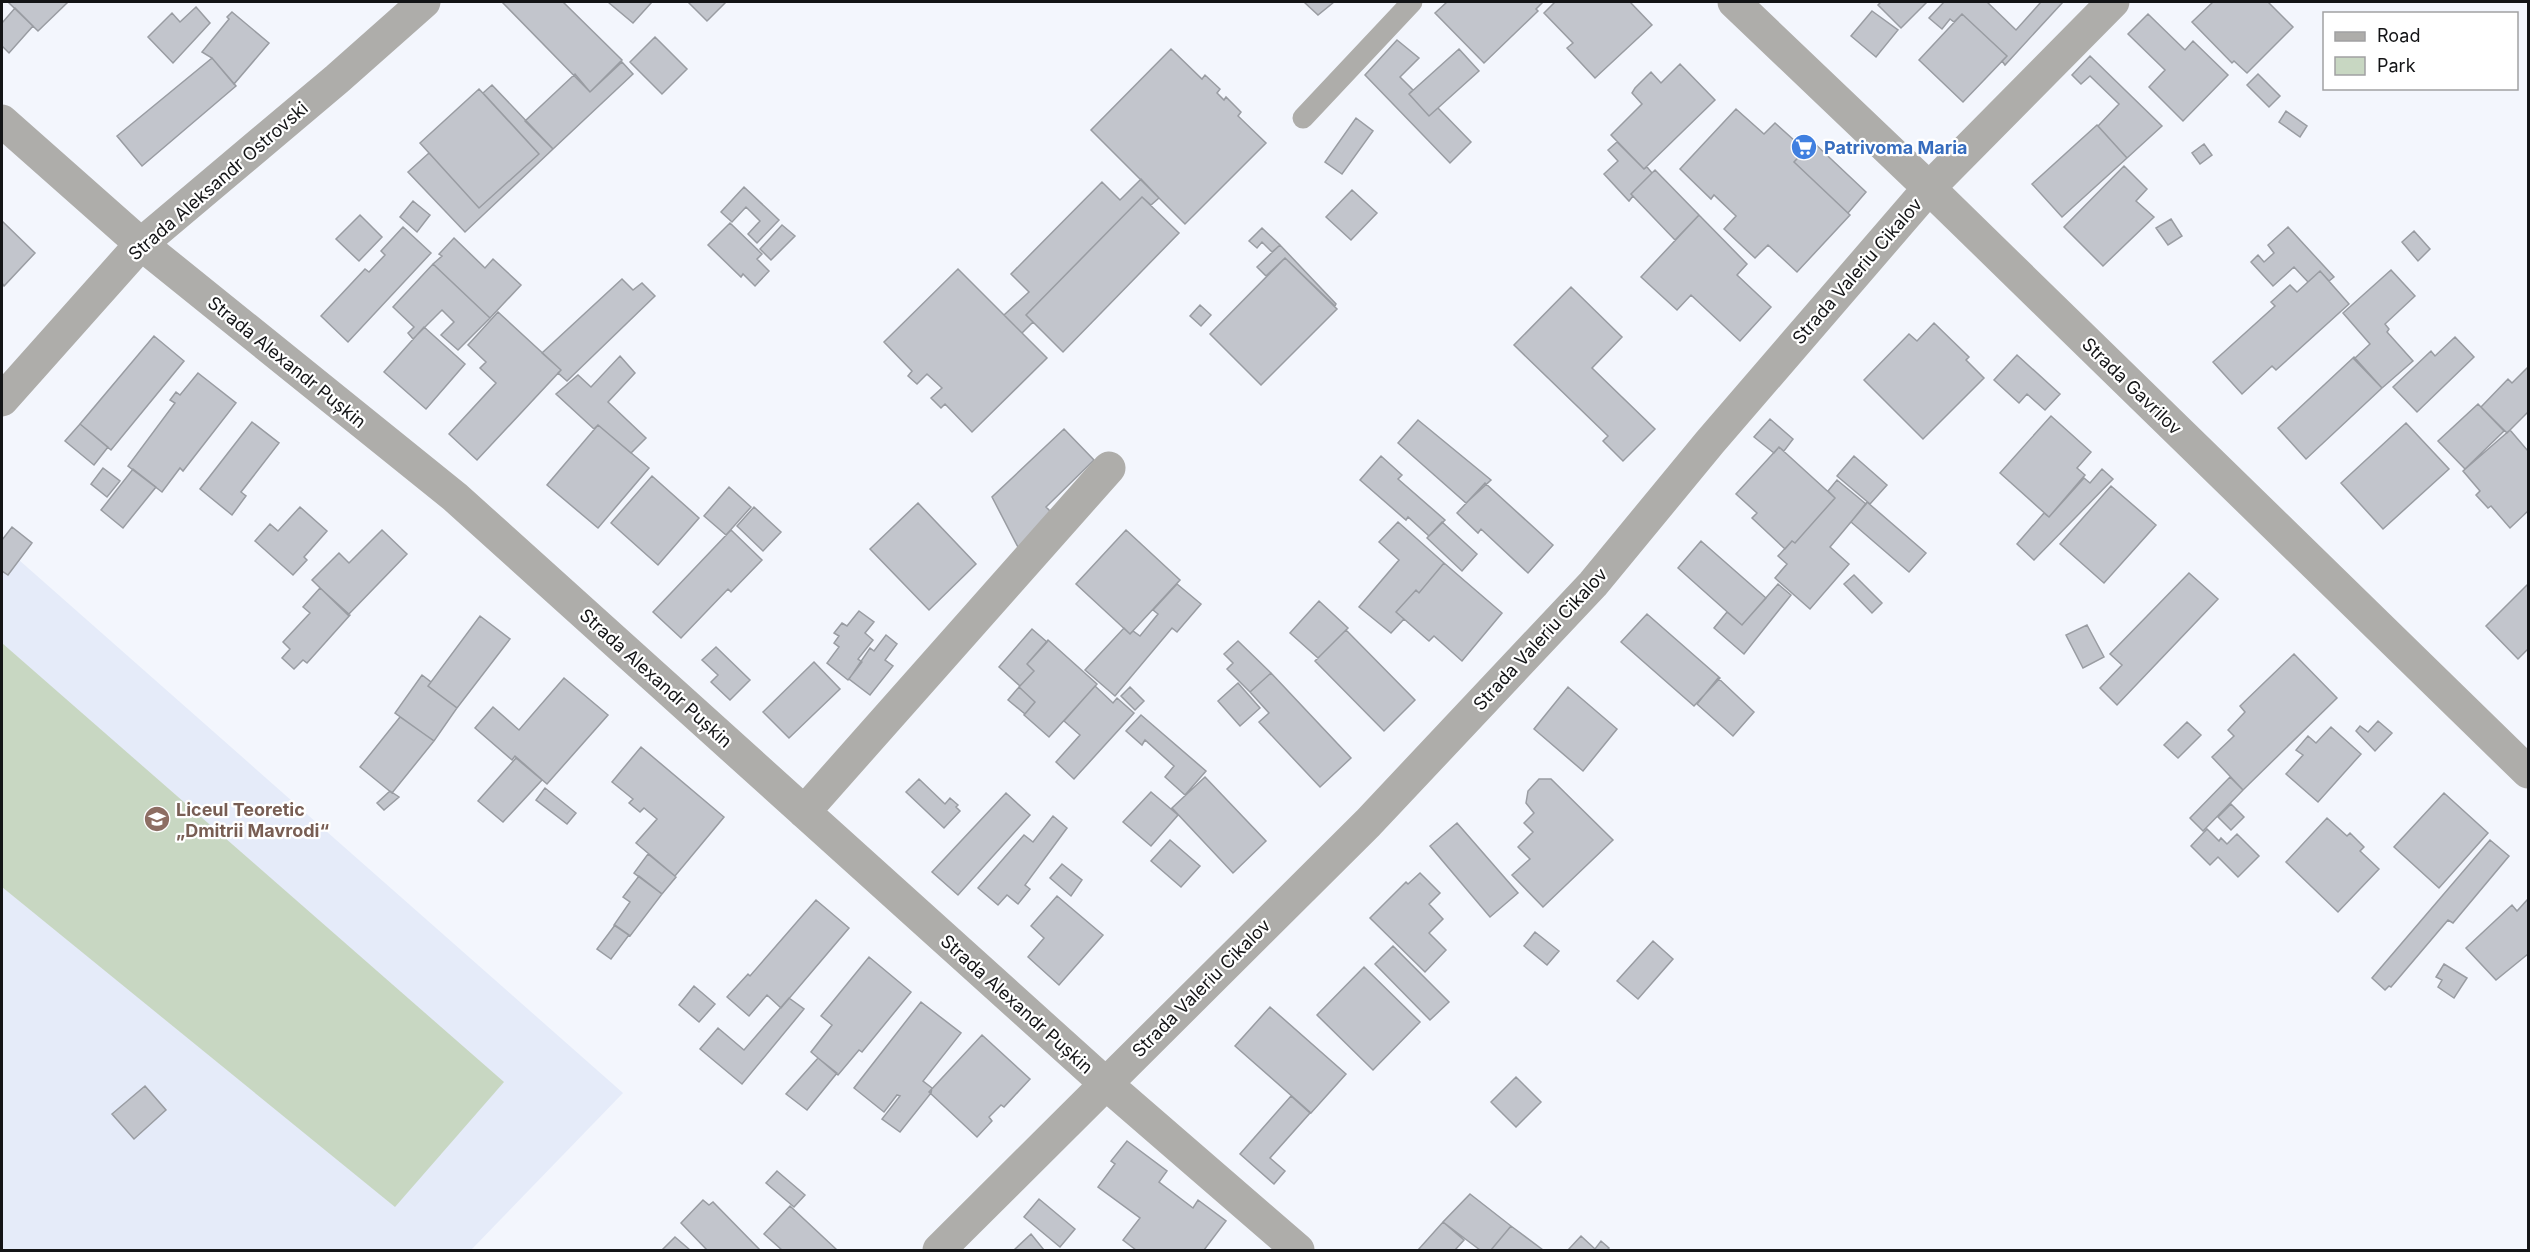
<svg xmlns="http://www.w3.org/2000/svg" width="2530" height="1252" font-family="Inter,sans-serif">
<rect width="100%" height="100%" fill="#f3f6fd"/>
<path fill="#e5ebf9" d="M2,545L623,1093L471,1250H2Z"/>
<path fill="#c8d7c2" d="M2,643L504,1082L395,1207L2,887Z"/>
<path fill="#c2c5cc" stroke="#999ca2" stroke-width="1.5" d="M8,2H68L38,31Z
M502,2H563L622,60L590,92Z
M608,2H652L633,23Z
M688,2H726L707,21Z
M1304,2H1334L1318,15Z
M1447,2H1543L1536,9L1538,11L1484,63L1435,13Z
M1555,2H1630L1652,25L1595,78L1567,48L1573,43L1544,13Z
M1881,2H1927L1901,28L1878,5Z
M1944,2H1987L2016,30L2041,2H2063L2005,65L2002,61L2007,56L1962,14L1954,22L1950,19L1942,29L1929,18Z
M2213,2H2268L2293,27L2247,73L2234,61L2232,63L2192,22Z
M196,7L210,23L173,63L148,37L172,13L180,22Z
M15,8L33,26L9,53L2,46V23Z
M1872,11L1898,30L1876,57L1851,36Z
M232,12L269,43L234,84L212,58L202,52L229,19L227,17Z
M1962,14L2007,56L1963,102L1919,60Z
M2148,14L2185,50L2193,41L2228,75L2183,121L2149,87L2165,70L2128,34Z
M655,37L687,69L662,94L630,62Z
M1397,40L1419,58L1400,77L1413,90L1409,94L1429,116L1438,108L1471,142L1450,163L1365,75Z
M1171,49L1202,79L1205,75L1220,89L1217,93L1224,100L1226,97L1241,112L1238,116L1266,143L1185,224L1091,130Z
M1459,49L1479,71L1429,116L1409,94Z
M2090,56L2162,126L2127,158L2098,126L2119,104L2090,76L2081,84L2072,75Z
M212,58L236,86L142,166L117,136Z
M622,62L633,74L553,149L525,121L575,74L590,92Z
M1680,64L1715,100L1644,169L1611,135L1642,104L1632,93L1635,88L1651,72L1661,83Z
M2258,74L2280,96L2269,107L2247,85Z
M492,85L553,149L465,232L408,172L429,153L479,208L539,154L483,93Z
M479,89L539,154L479,208L420,143Z
M1736,109L1764,134L1775,123L1805,150L1794,162L1850,215L1797,272L1768,245L1755,258L1724,229L1736,216L1714,195L1711,199L1680,169Z
M2286,111L2307,126L2300,137L2279,122Z
M1356,118L1373,131L1342,174L1325,162Z
M2097,125L2127,158L2062,217L2032,184Z
M1617,142L1644,169L1647,167L1652,173L1631,194L1633,196L1629,201L1604,174L1618,161L1608,150Z
M1813,142L1866,192L1848,213L1794,162Z
M2204,144L2212,155L2200,164L2192,153Z
M2124,166L2147,189L2136,201L2154,217L2103,266L2064,227Z
M1655,170L1699,215L1675,240L1631,194Z
M1141,179L1159,198L1151,205L1142,197L1026,315L1033,322L1022,333L1004,315L1029,292L1011,274L1102,182L1120,200Z
M744,187L779,220L757,243L748,234L760,221L746,207L732,222L721,212Z
M1352,190L1377,213L1351,240L1326,217Z
M1142,197L1179,233L1063,352L1026,315Z
M413,201L430,215L417,232L400,217Z
M360,215L382,237L359,261L336,239Z
M1699,215L1747,264L1737,275L1771,307L1740,341L1691,295L1677,310L1641,277Z
M2171,219L2182,236L2168,245L2156,228Z
M2,221L35,253L4,286L2,283Z
M730,223L762,254L757,259L769,271L755,286L743,274L741,277L708,245Z
M782,225L795,236L771,260L760,249Z
M403,227L431,253L348,342L321,316L365,269L369,272L385,255L381,251Z
M2288,227L2334,277L2329,281L2320,271L2308,282L2294,267L2273,286L2251,262L2258,255L2264,262L2274,253L2268,245Z
M1262,228L1280,245L1272,252L1262,242L1257,248L1249,241Z
M2414,231L2430,249L2418,261L2402,242Z
M454,238L485,268L493,259L521,285L490,318L433,264L442,256L439,254Z
M1280,245L1336,304L1335,306L1285,258L1266,276L1257,267Z
M1285,258L1337,309L1261,385L1210,334Z
M433,264L490,318L458,350L441,335L454,322L442,310L413,339L408,333L414,327L393,307Z
M958,269L1047,358L972,432L945,404L941,408L931,398L942,388L927,374L917,384L908,376L912,371L884,342Z
M2391,270L2415,296L2385,324L2389,329L2387,332L2413,361L2382,388L2354,359L2370,344L2343,313Z
M2320,271L2349,304L2276,370L2272,366L2242,394L2213,362L2275,306L2271,302L2290,285L2297,292Z
M622,279L633,290L642,283L655,296L567,381L558,373L561,370L542,353Z
M1571,287L1622,337L1592,368L1655,429L1623,461L1603,441L1608,436L1514,345Z
M1200,305L1211,315L1201,326L1190,316Z
M498,312L561,370L477,460L449,434L496,383L480,368L486,362L468,345Z
M1934,323L1969,357L1966,360L1984,378L1923,439L1864,380L1909,334L1917,341Z
M424,327L465,364L426,409L384,372Z
M154,336L184,361L111,450L80,424Z
M2455,337L2474,357L2417,412L2393,387L2431,351L2435,356Z
M2017,355L2060,394L2045,410L2027,394L2019,403L1994,380Z
M620,356L635,373L608,402L646,438L631,453L598,425L594,429L556,394L578,375L591,387Z
M2354,357L2382,388L2306,459L2278,428Z
M2528,367V412L2507,433L2481,407L2508,379L2512,383Z
M198,373L236,403L183,471L180,468L162,492L128,466L175,403L170,400L176,392L180,395Z
M2478,404L2504,431L2465,469L2438,441Z
M2051,416L2091,452L2077,468L2085,475L2049,517L2000,473Z
M1770,419L1793,439L1784,451L1779,447L1774,453L1754,437Z
M1418,420L1491,480L1466,503L1398,443Z
M252,422L279,443L241,492L246,496L232,515L200,489Z
M2406,423L2449,469L2383,529L2341,483Z
M80,424L108,447L94,465L65,441Z
M598,425L649,468L598,528L547,485Z
M1064,429L1094,460L1046,507L1053,514L1019,549L992,497Z
M2510,430L2528,451V511L2510,528L2491,506L2488,508L2476,495L2480,491L2463,471Z
M1779,447L1835,498L1795,543L1792,541L1785,549L1752,518L1757,513L1736,494Z
M1381,456L1402,475L1398,479L1445,520L1429,536L1408,517L1406,520L1360,480Z
M1854,456L1887,485L1870,504L1837,476Z
M103,468L120,481L107,497L91,484Z
M133,469L156,487L123,528L101,510Z
M2102,469L2113,479L2034,560L2017,544L2044,513L2049,517L2084,478L2090,483Z
M652,476L699,518L658,565L611,523Z
M1837,480L1866,504L1830,547L1849,564L1810,609L1775,578L1787,564L1778,556L1792,541L1795,543L1835,498L1828,491Z
M1485,483L1553,545L1528,573L1481,529L1478,533L1457,513Z
M2111,486L2156,525L2104,583L2060,544Z
M729,487L751,507L726,535L704,516Z
M1867,502L1926,553L1909,572L1851,522Z
M918,503L976,564L929,610L870,549Z
M300,507L327,531L304,557L307,560L293,575L255,541L270,524L278,531Z
M754,507L781,532L763,551L737,526Z
M1398,522L1444,563L1419,593L1416,590L1396,612L1404,619L1391,633L1359,607L1399,560L1379,542Z
M1442,522L1477,554L1462,571L1427,538Z
M12,527L32,543L8,575L2,571V540Z
M382,530L407,554L348,615L312,580L339,553L349,563Z
M731,530L762,560L731,592L728,589L681,638L653,612Z
M1126,530L1180,580L1130,634L1076,584Z
M1701,541L1766,598L1742,625L1678,568Z
M1444,563L1502,613L1462,661L1434,636L1429,641L1396,612L1416,590L1419,593Z
M2189,573L2218,599L2117,705L2100,688L2122,665L2110,654Z
M1854,575L1882,603L1872,613L1844,584Z
M1177,584L1201,604L1177,632L1172,628L1115,696L1085,670L1124,628L1130,634L1133,631L1140,636L1158,614L1153,610Z
M1778,584L1791,595L1744,654L1714,628L1727,612L1742,625Z
M2528,584V649L2518,659L2486,626Z
M320,588L350,615L307,663L303,660L294,669L282,658L290,649L283,642L310,613L303,607Z
M1319,601L1348,628L1318,658L1290,633Z
M859,611L874,622L865,633L873,640L858,659L862,662L848,680L827,663L839,647L834,643L839,636L834,633L842,623L847,626Z
M1647,614L1720,678L1694,706L1621,642Z
M480,616L510,639L457,708L428,686Z
M2087,625L2104,657L2083,668L2066,635Z
M1032,629L1047,642L1027,664L1034,671L1020,686L999,667Z
M1346,630L1415,700L1384,731L1315,661Z
M886,635L897,644L885,660L893,666L870,695L849,679L870,648L874,651Z
M1048,640L1097,684L1049,737L1024,715L1035,702L1019,687L1034,671L1027,664Z
M1238,641L1271,673L1250,692L1227,669L1233,663L1224,654Z
M716,647L750,680L730,700L711,682L718,675L702,660Z
M2294,654L2337,698L2243,790L2212,757L2234,736L2228,730L2245,712L2240,706Z
M814,662L840,689L789,738L763,712Z
M1271,673L1351,758L1320,787L1259,722L1269,713L1250,692Z
M422,675L431,682L428,686L457,708L434,741L395,713Z
M564,678L608,715L547,784L515,756L512,760L475,728L493,707L519,730Z
M1718,678L1754,712L1733,736L1697,704Z
M1238,683L1260,708L1240,726L1218,701Z
M1095,686L1113,703L1117,698L1134,713L1074,779L1056,762L1080,735L1064,721Z
M1019,687L1035,702L1025,714L1008,700Z
M1130,687L1144,701L1135,710L1121,696Z
M1568,687L1617,729L1583,771L1534,729Z
M1141,715L1206,771L1185,795L1165,777L1174,766L1145,740L1142,745L1126,731Z
M400,717L434,741L392,793L360,767Z
M2378,721L2392,733L2375,751L2356,731L2360,726L2368,732Z
M2187,722L2201,735L2178,758L2164,745Z
M2331,727L2361,754L2318,802L2286,774L2303,755L2296,750L2308,736L2316,743Z
M641,747L724,817L675,876L636,843L657,819L644,808L640,812L629,803L633,799L612,782Z
M516,758L542,780L503,822L478,801Z
M1205,777L1266,841L1233,873L1172,808Z
M2230,777L2243,790L2203,831L2190,818Z
M919,779L945,804L950,798L958,805L956,807L960,811L944,828L906,792Z
M1539,779H1551L1613,840L1543,907L1512,875L1530,859L1518,847L1533,832L1524,823L1534,813L1526,803L1528,791Z
M545,788L576,813L567,824L536,800Z
M390,791L399,797L384,810L377,803Z
M1151,792L1178,815L1151,846L1123,822Z
M1006,793L1030,815L958,895L932,872Z
M2444,793L2488,833L2439,888L2394,847Z
M2231,804L2244,817L2231,830L2218,817Z
M1053,816L1067,828L1025,885L1030,889L1018,904L1007,895L998,905L978,888L1024,835L1033,842Z
M2327,818L2347,836L2350,833L2364,847L2360,851L2379,869L2338,912L2286,862Z
M1457,823L1518,893L1490,917L1430,846Z
M2207,829L2219,841L2221,838L2227,844L2237,834L2259,856L2238,877L2218,857L2210,865L2191,846Z
M1170,840L1200,866L1181,887L1151,861Z
M2490,840L2509,856L2453,923L2448,920L2391,987L2389,986L2385,990L2372,978Z
M648,854L676,877L662,894L634,873Z
M1062,864L1082,880L1071,896L1050,878Z
M1420,873L1440,893L1429,904L1443,919L1429,933L1446,950L1425,972L1370,918L1406,882L1408,884Z
M639,876L662,894L630,936L614,925L630,902L623,897Z
M1057,896L1103,935L1059,985L1028,957L1044,938L1031,926Z
M2528,899V954L2496,980L2466,948L2512,905L2517,911Z
M816,900L849,928L781,1008L767,995L749,1016L727,997L748,974L750,976Z
M615,925L629,935L611,959L597,949Z
M1535,932L1559,951L1547,965L1524,946Z
M1653,941L1673,959L1638,999L1617,981Z
M1393,946L1449,1002L1430,1020L1375,964Z
M869,957L911,992L862,1052L859,1050L838,1075L811,1052L832,1025L821,1016Z
M2444,964L2467,978L2454,998L2438,987L2442,980L2436,977Z
M1364,967L1420,1022L1373,1070L1317,1015Z
M694,986L715,1004L699,1022L679,1005Z
M789,998L804,1009L742,1084L700,1049L718,1028L744,1050Z
M921,1002L961,1033L923,1081L932,1088L931,1093L900,1132L882,1119L900,1096L897,1095L884,1112L854,1088Z
M1270,1007L1346,1074L1311,1113L1235,1046Z
M982,1035L1030,1079L1004,1107L1001,1105L989,1117L992,1121L977,1137L929,1092Z
M818,1058L837,1073L807,1110L786,1094Z
M1516,1077L1541,1102L1516,1127L1491,1102Z
M145,1086L166,1110L134,1139L112,1114Z
M1291,1096L1310,1113L1270,1158L1285,1171L1274,1184L1240,1154Z
M1127,1141L1167,1171L1159,1182L1193,1208L1198,1200L1226,1221L1204,1250H1136L1123,1240L1140,1218L1098,1187L1115,1164L1111,1161Z
M777,1171L805,1195L794,1207L766,1183Z
M1470,1194L1511,1226L1491,1250H1480L1443,1222Z
M1039,1199L1075,1229L1060,1247L1024,1217Z
M703,1200L709,1205L713,1202L760,1250H707L681,1223Z
M790,1206L837,1250H782L764,1234Z
M1443,1222L1464,1240L1455,1250H1418Z
M1511,1226L1543,1250H1491Z
M1031,1234L1044,1250H1014Z
M1581,1236L1595,1249L1601,1241L1609,1248L1607,1250H1568Z
M675,1237L690,1250H662Z"/>
<g fill="none" stroke-linecap="round" stroke-linejoin="round">
<path stroke="#aeadaa" stroke-width="21" d="M1303,118L1412,2"/>
<path stroke="#aeadaa" stroke-width="33" d="M1734,2L1929,188L2528,772
M2,121L141,244L455,497L1105,1083L1298,1250
M2,400L141,244L337,79L424,2
M804,812L1109,468
M939,1250L1368,823L1593,584L1710,442L1929,188L2113,2"/>
</g>
<defs>
<g id="supermarket-disc" transform="scale(1.35)"><circle r="9.5" fill="#3f7fe0" stroke="#fff"/><path d="M-6-5.5h2.5l.6 2H6L4.5 2H-2.5L-4.4-4H-6ZM-1.5 3.2a1.3 1.3 0 1 0 .1 0ZM3 3.2a1.3 1.3 0 1 0 .1 0Z" fill="#fff"/></g>
<g id="school-disc" transform="scale(1.35)"><circle r="9.5" fill="#8d6e63" stroke="#fff"/><path d="M0-5L7-2L0 1L-7-2ZM-4 1L0 2.5L4 1V4Q0 6-4 4Z" fill="#fff"/></g>
</defs>
<g fill-rule="evenodd">
<use href="#supermarket-disc" x="1804" y="147"/>
<use href="#school-disc" x="157" y="819"/>
</g>
<g text-anchor="middle" dominant-baseline="central" stroke-width="4.5" stroke-linejoin="round" paint-order="stroke">
<g font-size="18" font-weight="bold" fill="#366cbe" stroke="#fff" text-anchor="start">
<text x="1824" y="147">Patrivoma Maria</text>
</g>
<g font-size="18" fill="#131416" stroke="#fff">
<text transform="translate(218 181) rotate(-41)">Strada Aleksandr Ostrovski</text>
<text transform="translate(1857 271) rotate(-49)">Strada Valeriu Cikalov</text>
<text transform="translate(287 362) rotate(39)">Strada Alexandr Pușkin</text>
<text transform="translate(2132 386) rotate(44)">Strada Gavrilov</text>
<text transform="translate(1540 639) rotate(-47)">Strada Valeriu Cikalov</text>
<text transform="translate(656 678) rotate(42)">Strada Alexandr Pușkin</text>
<text transform="translate(1201 988) rotate(-45)">Strada Valeriu Cikalov</text>
<text transform="translate(1017 1004) rotate(42)">Strada Alexandr Pușkin</text>
</g>
<g font-size="18" font-weight="bold" fill="#785e54" stroke="#fff" text-anchor="start">
<text x="176" y="809">Liceul Teoretic<tspan x="176" dy="21">„Dmitrii Mavrodi“</tspan></text>
</g>
</g>
<rect width="2530" height="1252" fill="none" stroke="#131416" stroke-width="6"/>
<rect x="2323" y="12" width="195" height="78" fill="#ffffff" stroke="#a1a1a2" stroke-width="1.5"/>
<rect x="2335" y="32" width="30" height="9" fill="#aeadaa" stroke="#a1a1a2" stroke-width="1.5"/>
<text x="2377" y="42" font-size="18" fill="#131416">Road</text>
<rect x="2335" y="57" width="30" height="18" fill="#c8d7c2" stroke="#a1a1a2" stroke-width="1.5"/>
<text x="2377" y="72" font-size="18" fill="#131416">Park</text>
</svg>
